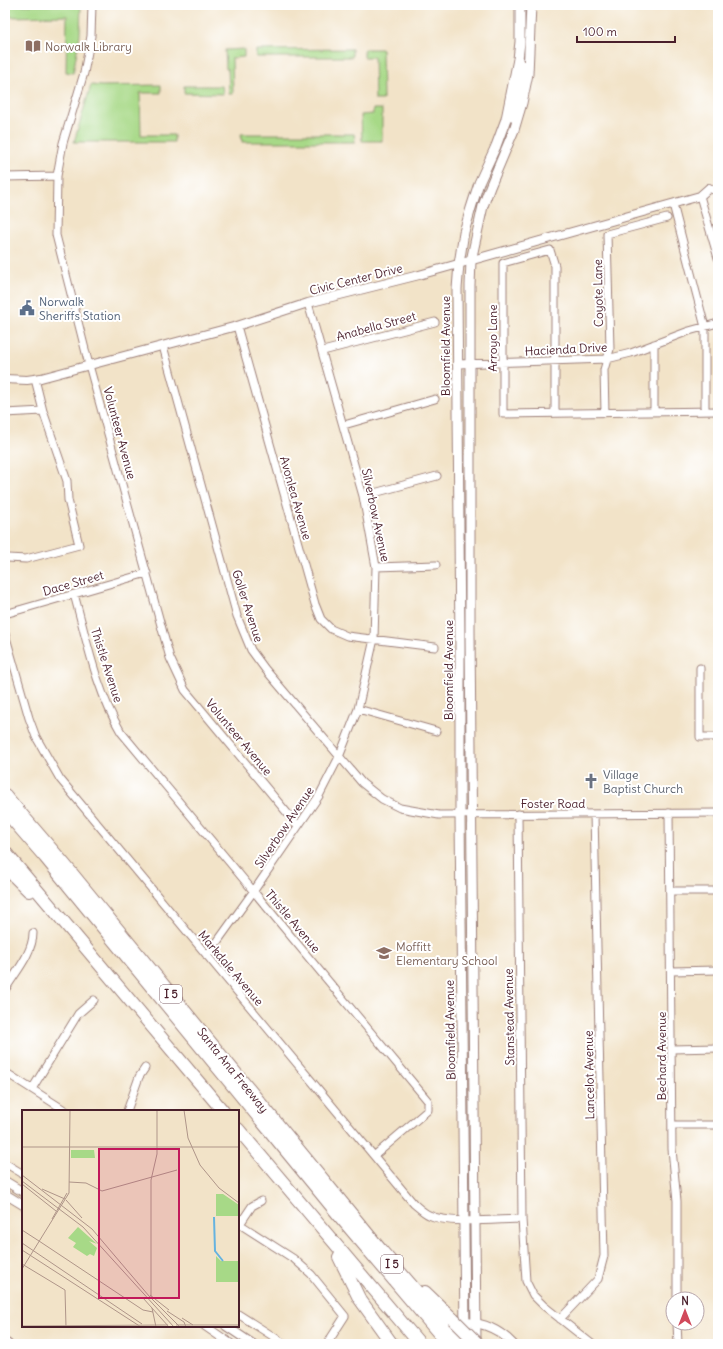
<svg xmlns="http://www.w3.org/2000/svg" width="723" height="1349" font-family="Delius,sans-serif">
<rect width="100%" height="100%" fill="#fff"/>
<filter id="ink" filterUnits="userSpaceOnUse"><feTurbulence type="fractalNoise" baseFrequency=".025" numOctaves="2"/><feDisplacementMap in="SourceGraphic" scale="8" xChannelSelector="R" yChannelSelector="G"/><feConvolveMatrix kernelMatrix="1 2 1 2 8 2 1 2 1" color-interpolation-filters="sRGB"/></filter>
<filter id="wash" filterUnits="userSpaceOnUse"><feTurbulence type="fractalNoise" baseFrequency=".012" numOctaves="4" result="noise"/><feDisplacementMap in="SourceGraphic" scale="16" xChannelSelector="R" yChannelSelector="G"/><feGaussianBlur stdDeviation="0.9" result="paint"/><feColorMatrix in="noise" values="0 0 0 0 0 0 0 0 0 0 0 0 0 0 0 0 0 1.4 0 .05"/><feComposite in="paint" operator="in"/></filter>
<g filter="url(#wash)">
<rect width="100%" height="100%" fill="#f2e3c8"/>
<path fill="#a7d987" stroke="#787c59" d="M5,5H81L80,34L73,73L66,72L67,16L5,17Z
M244,49V57L232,58L233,94H229L228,69H226L225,50Z
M352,49V57H256V50Z
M364,49H382L383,100H375L374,57H364Z
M91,85L101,86L161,85V93H140L141,135H174V142H74Z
M184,86H222L223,94L184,93Z
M373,109H382V141H362L361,115L373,114Z
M241,134H354L355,142H242Z"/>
</g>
<g filter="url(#ink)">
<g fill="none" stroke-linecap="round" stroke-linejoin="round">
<g stroke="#9e817a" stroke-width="9">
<path id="minor" d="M92,5L91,36L84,73L63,143L57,176L56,235L89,365L170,658L185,690L298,826
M5,177L57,176
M709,188L718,192
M700,196L718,258
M673,204L705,327V411
M237,326L315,604L321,619L331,629L347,636L435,647
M163,346L237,616L251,650L265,669L362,783L382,799L400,808L439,815L718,813
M323,351L435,322
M457,364L607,359L631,353L689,331L718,323
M35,379L43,411
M654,412V344
M5,413L43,411L67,481L68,500L79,545L26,559L8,558H5
M555,413V266L550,250L503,263V414L718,411
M605,413L604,370L610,349L607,234L667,218
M344,425L435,399
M363,496L437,476
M376,567L436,565
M74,594C87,641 96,690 121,732L428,1101V1110L374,1156
M5,614L147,573
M5,634L29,718L36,737L60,779L414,1204C419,1208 424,1213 429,1215C449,1225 499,1219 522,1219
M700,668V737H718
M358,709L436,731
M669,813L672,1149L677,1201V1299
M518,814L522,1219L526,1281L533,1295L544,1306L592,1344
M670,891H718
M207,956L253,892L319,796L339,757L358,709L374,639L376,567L363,496L308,303
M671,971L718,970
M5,990C15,973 33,953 33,933
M672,1049L718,1048
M5,1072L66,1111
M32,1089L78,1014L94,1000
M127,1111L139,1077L145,1068
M672,1125H718
M5,1163L23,1174
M238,1223L294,1259L311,1274L345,1316L327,1344
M240,1224L252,1206L261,1201
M238,1314L285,1344
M560,1319L598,1279L604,1256L594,814
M677,1323L678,1344"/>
</g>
<g stroke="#9e817a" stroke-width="10">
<path id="tertiary" d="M5,379L27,380L41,378L237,326L308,303L419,275L700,196L709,188
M5,1181L23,1192
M5,1194L23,1205
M466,1322C485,1323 500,1330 513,1344
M205,1326L231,1344
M226,1326L253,1344
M5,1342L8,1344"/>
</g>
<g stroke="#9e817a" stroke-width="11">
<path id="secondary" d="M512,116L522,74L519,62
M465,1334L460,815V649L457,289L459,264L464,232L471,208L479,183L496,146L506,119L518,59L520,42V5
M476,1344L470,632V285L471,261L483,206L490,187L514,130L522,103L528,74L531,5"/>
</g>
<g stroke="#9e817a" stroke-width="14">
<path id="motorway" d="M5,795L65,865L380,1249L462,1344
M5,811L45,857L342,1219L448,1344
M5,852L223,1111
M5,867L29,891
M238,1129L420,1344
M339,1257L359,1298L392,1344
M425,1292L453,1319"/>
</g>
<use href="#minor" stroke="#fff" stroke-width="7"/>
<use href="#tertiary" stroke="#fff" stroke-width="8"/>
<use href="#secondary" stroke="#fff" stroke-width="9"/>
<use href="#motorway" stroke="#fff" stroke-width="12"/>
<g stroke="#9e817a" stroke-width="14" stroke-linecap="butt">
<path id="motorway-bridge" d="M453,1319L478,1344"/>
</g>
<use href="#motorway-bridge" stroke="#fff" stroke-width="12"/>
</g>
</g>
<defs>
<g id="library-bare" transform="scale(1.2)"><path d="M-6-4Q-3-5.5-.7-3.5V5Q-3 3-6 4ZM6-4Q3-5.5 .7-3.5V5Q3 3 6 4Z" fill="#8d6e63" stroke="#fff" stroke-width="2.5" paint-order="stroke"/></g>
<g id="civic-bare" transform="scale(1.2)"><path d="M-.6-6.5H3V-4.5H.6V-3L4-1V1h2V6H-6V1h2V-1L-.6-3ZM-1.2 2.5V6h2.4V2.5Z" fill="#5c6f8a" stroke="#fff" stroke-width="2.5" paint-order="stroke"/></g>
<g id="church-bare" transform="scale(1.2)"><path d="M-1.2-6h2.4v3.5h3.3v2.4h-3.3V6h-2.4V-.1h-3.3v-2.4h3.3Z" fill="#6b7280" stroke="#fff" stroke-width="2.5" paint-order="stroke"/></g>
<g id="school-bare" transform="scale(1.2)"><path d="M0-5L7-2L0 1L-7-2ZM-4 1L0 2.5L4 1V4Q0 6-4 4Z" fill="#8d6e63" stroke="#fff" stroke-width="2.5" paint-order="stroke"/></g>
</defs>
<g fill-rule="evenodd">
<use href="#library-bare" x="33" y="46"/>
<use href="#civic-bare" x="27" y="308"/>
<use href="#church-bare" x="591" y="781"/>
<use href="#school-bare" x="384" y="953"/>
</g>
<g text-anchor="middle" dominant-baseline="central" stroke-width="4" stroke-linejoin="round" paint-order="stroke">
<g fill="#fff" stroke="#80626b" stroke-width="1">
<rect x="160" y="985" width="22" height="18" rx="3"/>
<rect x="381" y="1255" width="22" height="18" rx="3"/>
</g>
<g font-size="11" font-weight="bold" fill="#4a1f2b">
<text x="171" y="994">I 5</text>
<text x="392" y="1264">I 5</text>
</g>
<g font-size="12" fill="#785e54" stroke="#fff" text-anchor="start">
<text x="45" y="46">Norwalk Library</text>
<text x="396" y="946">Moffitt<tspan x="396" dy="14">Elementary School</tspan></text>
</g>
<g font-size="12" fill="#4a1f2b" stroke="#fff">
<text transform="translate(356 279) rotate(-14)">Civic Center Drive</text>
<text transform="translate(598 293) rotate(-91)">Coyote Lane</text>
<text transform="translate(376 326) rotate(-15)">Anabella Street</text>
<text transform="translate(492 338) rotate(-90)">Arroyo Lane</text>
<text transform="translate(445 346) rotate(-90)">Bloomfield Avenue</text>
<text transform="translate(566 349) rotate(-3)">Hacienda Drive</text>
<text transform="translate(120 433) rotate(75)">Volunteer Avenue</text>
<text transform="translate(296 498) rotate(74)">Avonlea Avenue</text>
<text transform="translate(376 515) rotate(78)">Silverbow Avenue</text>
<text transform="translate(73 583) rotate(-16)">Dace Street</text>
<text transform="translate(248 606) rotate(72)">Goller Avenue</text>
<text transform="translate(107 665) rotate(72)">Thistle Avenue</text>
<text transform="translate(448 670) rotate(-90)">Bloomfield Avenue</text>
<text transform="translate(239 737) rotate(50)">Volunteer Avenue</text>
<text x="553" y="803">Foster Road</text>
<text transform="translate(284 827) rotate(-56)">Silverbow Avenue</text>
<text transform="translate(293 921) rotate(50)">Thistle Avenue</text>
<text transform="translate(231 968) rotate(50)">Markdale Avenue</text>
<text transform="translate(509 1017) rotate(-91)">Stanstead Avenue</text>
<text transform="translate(450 1030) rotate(-91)">Bloomfield Avenue</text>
<text transform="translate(661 1056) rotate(-90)">Bechard Avenue</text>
<text transform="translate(233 1070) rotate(51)">Santa Ana Freeway</text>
<text transform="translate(589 1075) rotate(-91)">Lancelot Avenue</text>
</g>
<g font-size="12" fill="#4e5e75" stroke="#fff" text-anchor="start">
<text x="39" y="301">Norwalk<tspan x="39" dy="14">Sheriffs Station</tspan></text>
</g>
<g font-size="12" fill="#5b616d" stroke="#fff" text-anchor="start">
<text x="603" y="774">Village<tspan x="603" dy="14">Baptist Church</tspan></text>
</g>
</g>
<g transform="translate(22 1110)">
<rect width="217" height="217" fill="#f2e3c8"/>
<path d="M49,40H72L73,48H49ZM194,84H201L217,95V106H194ZM56,117L75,134L67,131L75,138L72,146L68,144L65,146L51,137L54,133L46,128ZM194,146L199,151H217V172H194Z" fill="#a7d987"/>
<path fill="none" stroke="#66b3e0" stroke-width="2" d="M192,107L193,141L201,151"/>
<path fill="none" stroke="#af9589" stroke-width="1" d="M162,0L166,28L178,55L197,78L217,93M0,37H217M0,65L70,119L127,186L158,217M0,71L61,117L152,217M47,72L64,73L80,81L155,60M0,74L34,101M20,79L43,89M44,90L60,108M30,109L45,83M0,120L17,131M17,131L121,200L131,202M0,133L120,214M0,140L119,217M0,154L43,180L44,217M0,159L47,83L48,0M128,185L147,200M121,188L147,217M129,188V70L135,44V0M130,198L134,217M145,201L162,212L164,217M160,208L171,215M154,215H217M0,216L146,215"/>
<path fill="#c2185b" fill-opacity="0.15" stroke="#c2185b" stroke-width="2" d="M77,39H157V188H77Z"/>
<rect width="217" height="217" fill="none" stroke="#4a1f2b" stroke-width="2"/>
</g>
<rect width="723" height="1349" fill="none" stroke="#fff" stroke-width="20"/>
<g transform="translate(685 1311)"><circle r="19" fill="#ffffff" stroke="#b7a5aa"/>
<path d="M0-3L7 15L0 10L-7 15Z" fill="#d1495b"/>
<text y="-6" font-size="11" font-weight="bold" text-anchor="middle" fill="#4a1f2b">N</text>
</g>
<path d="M577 36v6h98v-6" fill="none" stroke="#4a1f2b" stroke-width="2"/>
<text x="583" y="36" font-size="12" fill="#4a1f2b" stroke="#ffffff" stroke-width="3" paint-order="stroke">100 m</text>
</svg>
